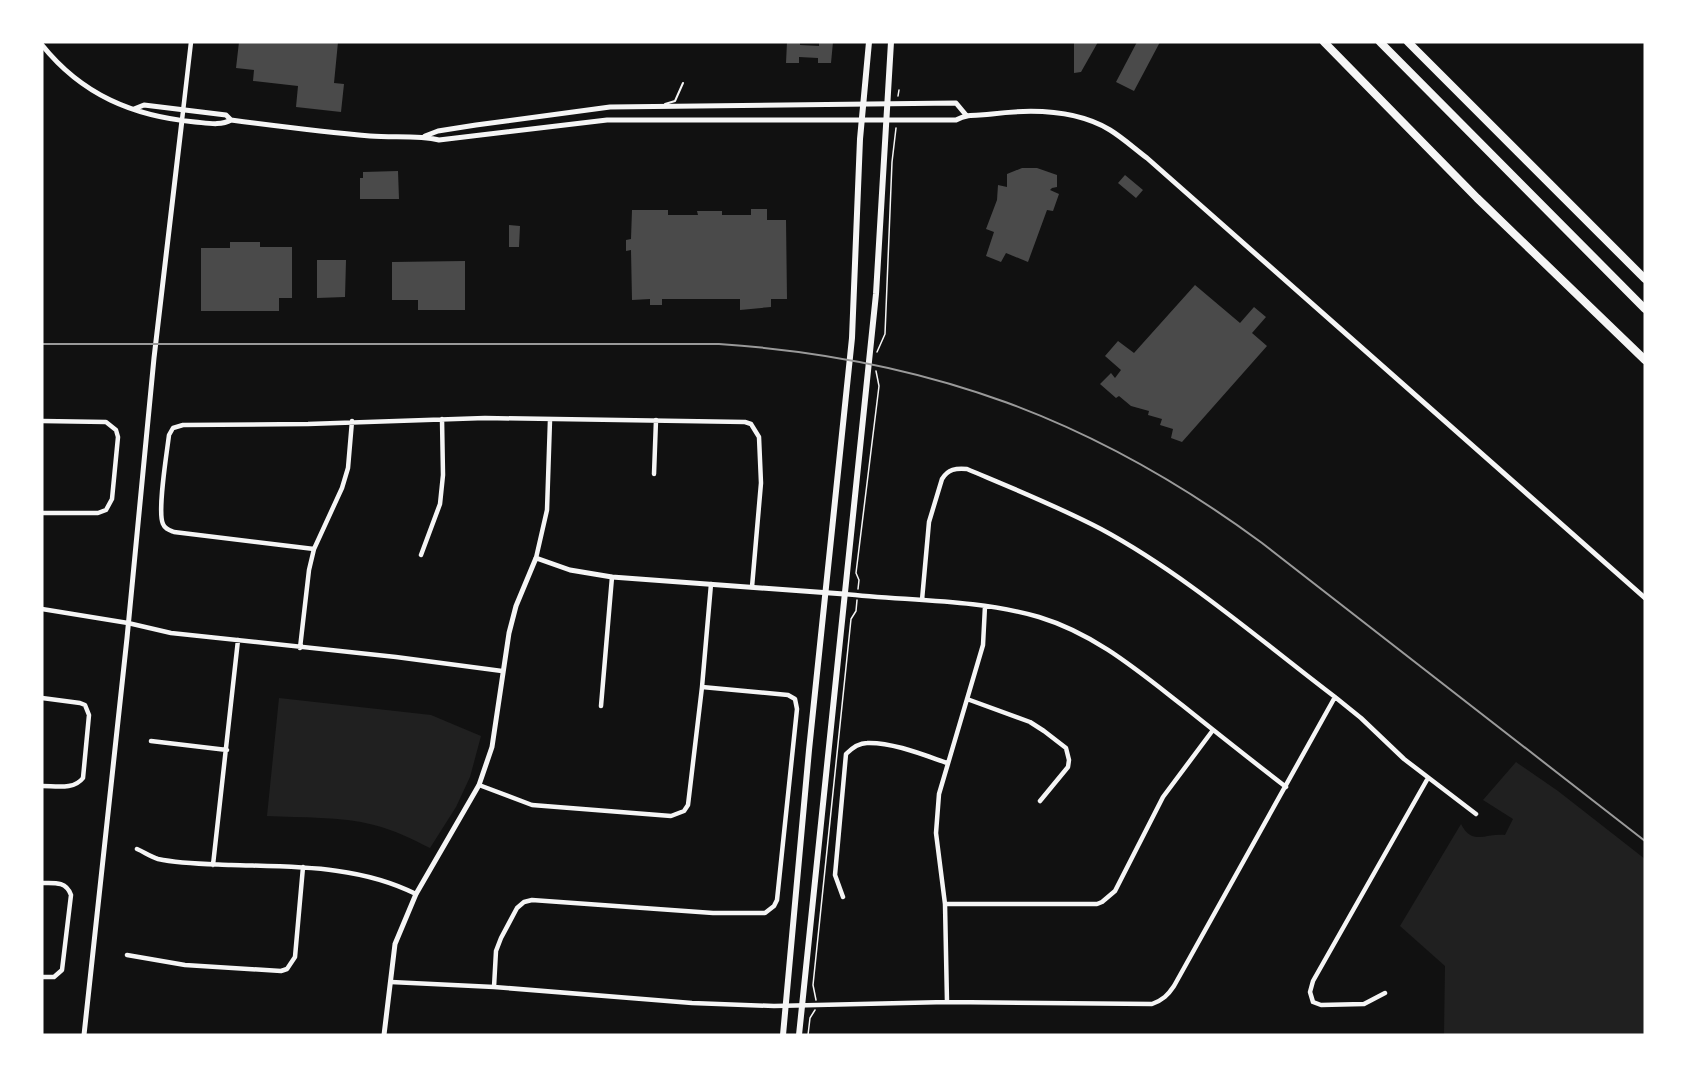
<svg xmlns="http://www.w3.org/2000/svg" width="1687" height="1077" font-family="'Alegreya Sans',sans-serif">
<rect width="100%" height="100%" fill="#111"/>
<path fill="#202020" d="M279,698L431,715L481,736L470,777L456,807L430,848C412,839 394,830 374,825C340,816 302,818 267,816Z
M1516,762L1558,791L1645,859V1035H1444L1445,966L1400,926L1461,824C1472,846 1486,833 1505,835L1513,819L1483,800Z"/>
<path fill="#4a4a4a" d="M239,42H338L334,83L344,84L341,112L296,107L298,86L253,81L254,70L236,68Z
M787,42H800V45L819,46V42H833L831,63H818V58L799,57V63H786Z
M1074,42H1098L1081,72L1074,73Z
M1137,42H1160L1134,91L1116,82Z
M1022,168H1037L1057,175V187L1052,188L1050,190L1059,194L1053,211L1047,210L1028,262L1006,253L1001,262L986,256L994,232L986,229L997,200L998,185L1007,187V174Z
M398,171L399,199H360V178H363V172Z
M1125,175L1143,190L1136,198L1118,183Z
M751,209H767V220H786L787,299H771V307L740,310V299H662V305H650V299L632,300L631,250L626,251V240L631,239L632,210H668V215H698L697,211H722V215H751Z
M509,225L520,226L519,247H509Z
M230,242H260V247H292V298H279V311H201V248H230Z
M317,260H346L345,297L317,298Z
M465,261V310H418V300H392V262Z
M1195,285L1240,323L1254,307L1266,317L1252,333L1267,346L1182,442L1171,438L1173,429L1160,425L1162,419L1148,415L1149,411L1131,406L1119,396L1116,398L1100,384L1111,373L1115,378L1121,370L1105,356L1118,341L1134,353Z"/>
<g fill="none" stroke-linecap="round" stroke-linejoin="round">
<path stroke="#f5f5f5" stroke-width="1.5" d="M898,96L899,90
M877,352L885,334L892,162L896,128
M858,589L859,580L856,573L879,386L876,371
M816,1000L813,985L851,619L856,611L857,600
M808,1035L810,1018L815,1010"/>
<path stroke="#f5f5f5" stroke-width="2" d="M665,104L675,101L683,83"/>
<path stroke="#f5f5f5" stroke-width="4.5" d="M182,120L191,42
M42,421L106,422L116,430L118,437L112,499L106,510L98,513H42
M654,474L656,420
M314,549L174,532C169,530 165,529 163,524C157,512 167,452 169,435L173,428L183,425L308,424L485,418L745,422L751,424L759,437L761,483L752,587
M421,555L440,504L443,475L442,419
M536,558L547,510L550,420
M844,594C909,601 976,599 1039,617C1095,634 1137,670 1182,705C1217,733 1251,760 1286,787
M922,600L929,522L942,479C948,469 956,468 967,469C1012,488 1057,506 1101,529C1183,573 1260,640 1335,697L1361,718L1404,759L1476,814
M42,609L128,623L171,633L396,657L502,671
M300,648L309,570L314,549L342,488L348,468L352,421
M42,698L80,703L85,705L89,715L83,778C74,790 56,786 42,786
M967,699L1030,722L1044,731L1066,748L1069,760L1068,767L1040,801
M601,706L612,577
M151,741L227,750
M479,785L532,805L671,816L684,811L688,805L702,687L711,584
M137,849C144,852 151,857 158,859C181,864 208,864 231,865C294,867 358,865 416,894
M213,865L238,640
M42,883C54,883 66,881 71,895L62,970L54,977H42
M843,897L835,875L846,754C852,748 859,743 867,743C892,742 924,755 947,763
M945,904H1097L1102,902L1115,891L1163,797L1213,730
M127,955L185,965L281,971L287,969L295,957L303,867
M391,982L494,987L692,1003L774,1006L947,1002L1152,1004C1163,1000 1168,995 1174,986L1335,697
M494,987L496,951L501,938L517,908L524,902L532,900L713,913H765L774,906L777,900L797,709L795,699L788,695L702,687
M1385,993L1364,1004L1321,1005L1313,1002L1310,992L1313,981L1428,778
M947,1002L945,904L936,833L939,794L983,645L985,606"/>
<path stroke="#f5f5f5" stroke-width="5" d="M42,45C82,95 133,116 195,122C207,123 221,126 231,120
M134,109L144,105L226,115L231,120C277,126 324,132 370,136C393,138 417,135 439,140L607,120H956C969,113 979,116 992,114C1031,109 1075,109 1110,130C1123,138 1135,149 1147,158L1645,598
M425,136L438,131L476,125L610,107L956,103L966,115
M84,1035L127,638L154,358L182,120
M384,1035L395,944L416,894L479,785L492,747L509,633L516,606L536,558L570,570L612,577L844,594"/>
<path stroke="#f5f5f5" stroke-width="6" d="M783,1035L809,750L852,338L860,139L869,42
M799,1035L876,294L891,42"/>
<path stroke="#f5f5f5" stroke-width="8" d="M1324,42L1477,198L1645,360
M1380,42L1645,309
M1408,42L1645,279"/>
<path stroke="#9a9a9a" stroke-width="2" d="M42,344H719C928,358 1094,419 1262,543L1645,841"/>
</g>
<rect width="1687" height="1077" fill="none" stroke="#ffffff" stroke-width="87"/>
</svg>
